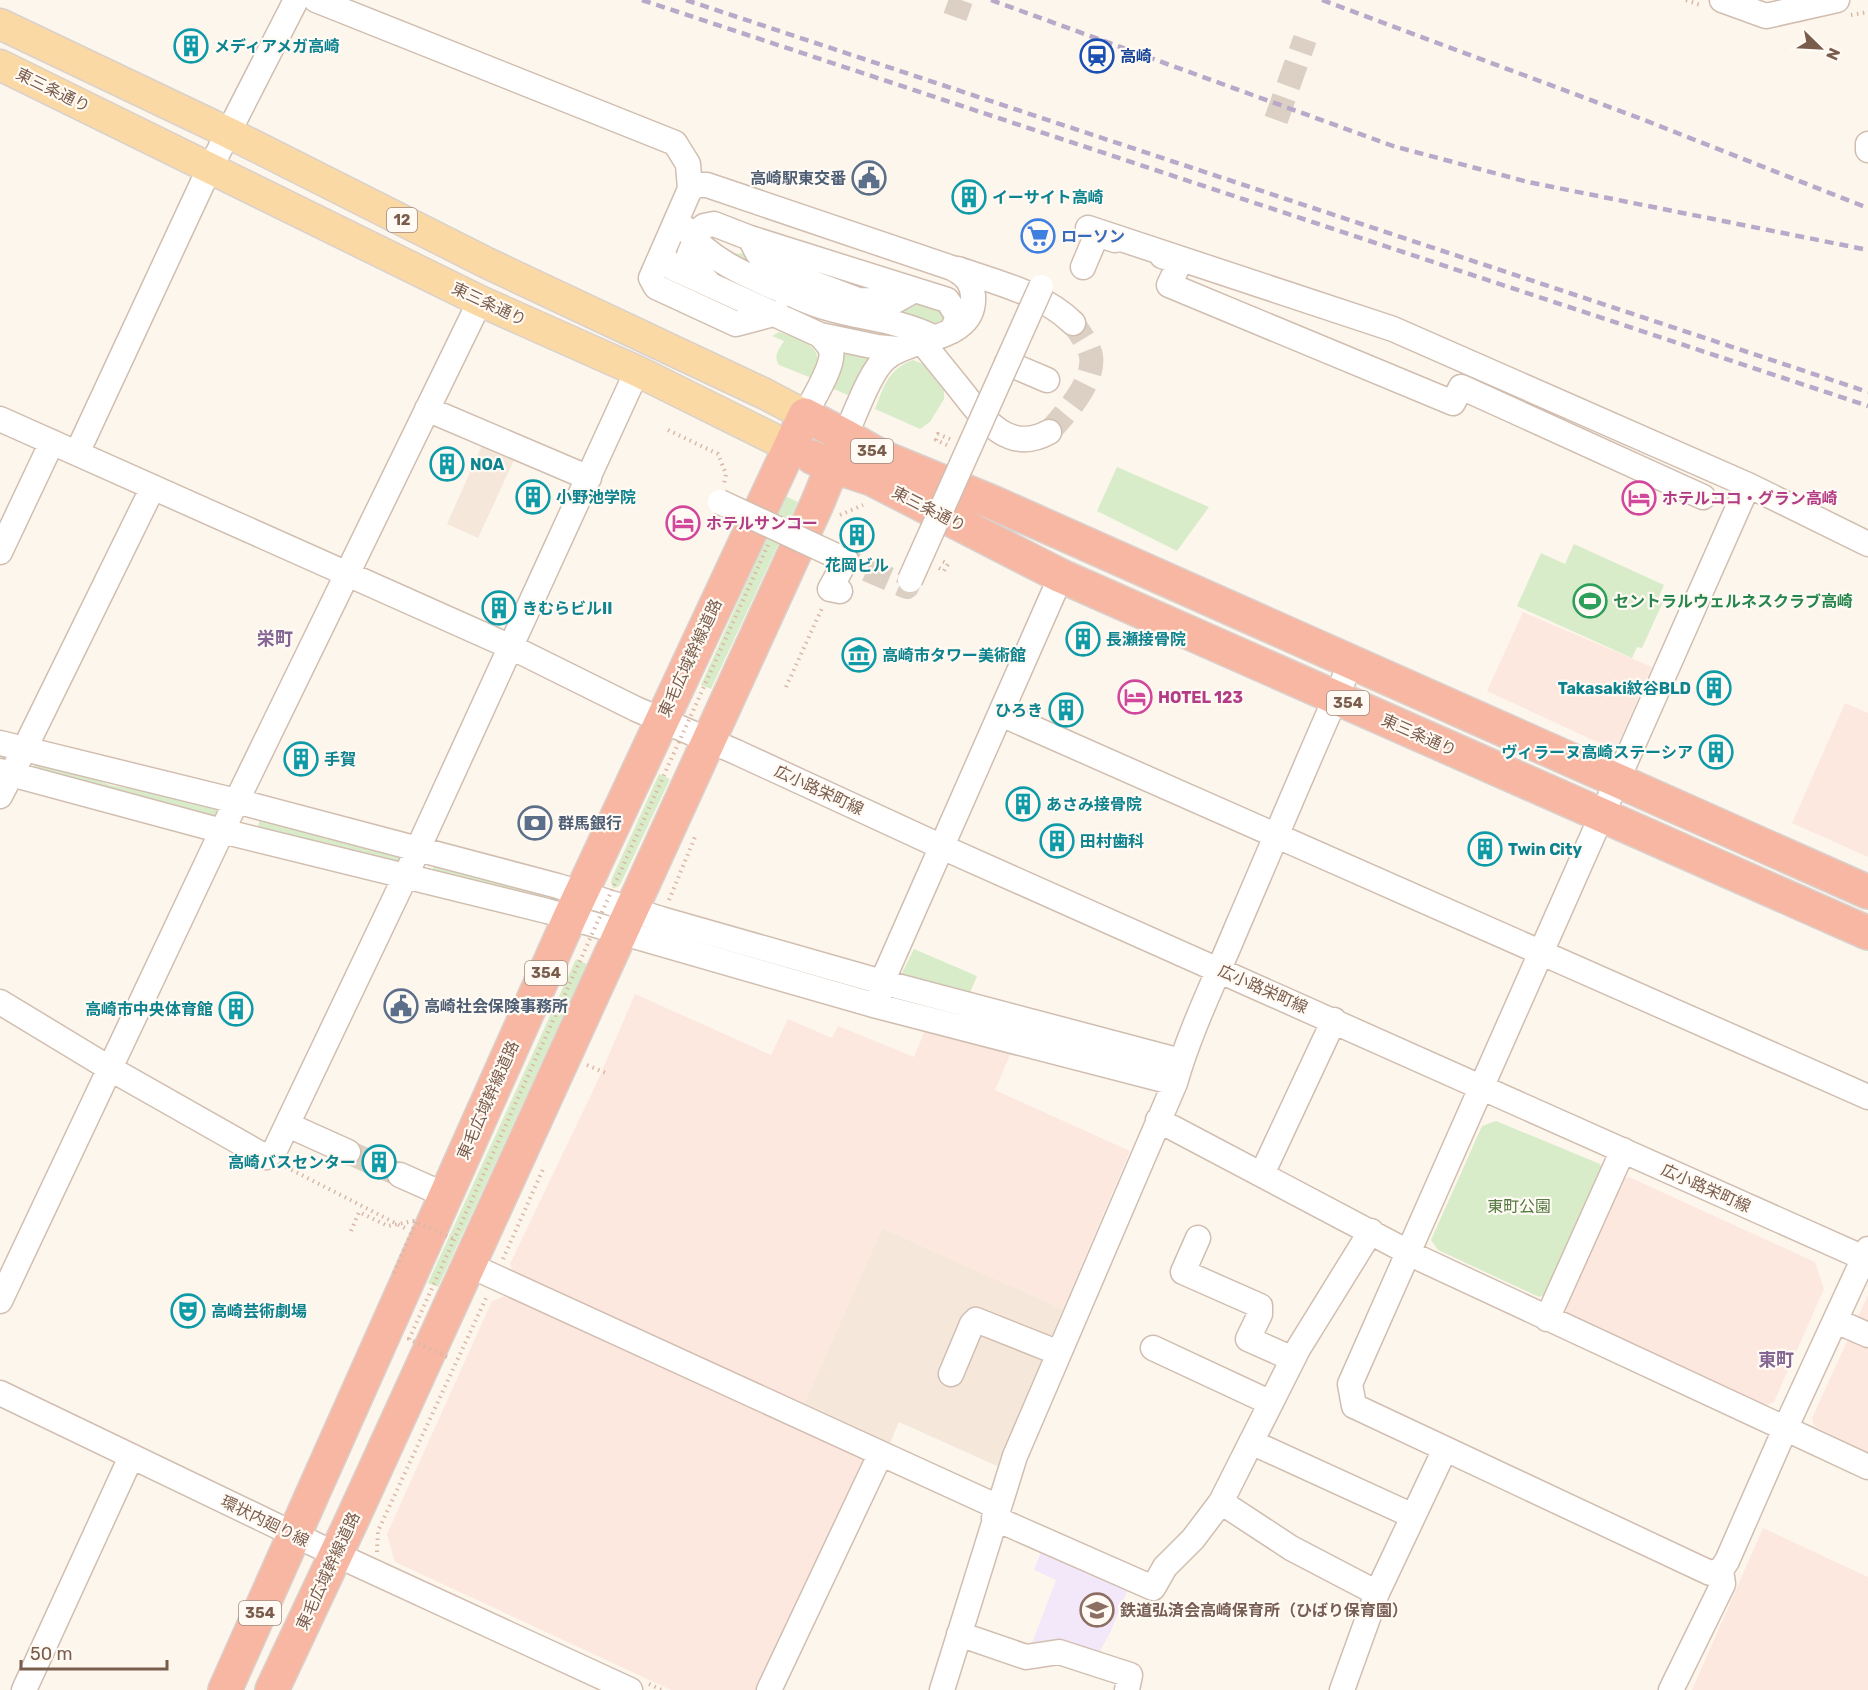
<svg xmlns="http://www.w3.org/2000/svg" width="1868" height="1690" font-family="Rubik,'Noto Sans JP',sans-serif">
<rect width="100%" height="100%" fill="#fdf6ec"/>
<path fill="#f5e8da" d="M483,443L515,458L478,538L447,524Z
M882,1228L1063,1309L997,1466L899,1422L888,1448L802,1408Z"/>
<path fill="#fde8e0" d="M1523,612L1652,667L1617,746L1610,748L1487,691Z
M1845,703L1868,713V857L1792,823Z
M635,994L771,1055L788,1019L832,1038L838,1026L914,1057L927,1025L1013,1048L995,1090L1130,1151L1063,1309L882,1228L802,1408L716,1368L701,1356L515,1275L510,1264L598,1080Z
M1629,1177L1815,1262L1824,1289L1774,1402L1764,1406L1566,1314L1562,1301L1614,1182Z
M510,1294L864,1453L870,1466L760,1690H671L395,1562L387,1534L492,1301Z
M1868,1295V1452L1814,1426L1812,1418Z
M1763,1528L1868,1577V1690H1692Z"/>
<path fill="#f3e8fa" d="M1044,1544L1130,1584L1110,1633L1095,1660L1029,1651L1056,1580L1034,1570Z"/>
<path fill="#d8ecc9" d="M753,253L784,277L914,298L945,311V324L932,325L920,318L842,302L727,254Z
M779,332C792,337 817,342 818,360C819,365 815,374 814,379L779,365C773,356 779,349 784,341L772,336Z
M838,347L871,354L848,395L831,388Z
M913,360L923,364L944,391V399L930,422L920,429L875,409C884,386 888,369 913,360Z
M1117,467L1209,507L1177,551L1097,511Z
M785,496L798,502L711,689L701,685Z
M1574,544L1664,585L1658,599L1663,602L1642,648L1637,647L1632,658L1517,606L1541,553L1565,564Z
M38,757L110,785L224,805L217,821L33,774Z
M659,774L670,779L621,883L618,887L613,888L611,883L612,878Z
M261,814L402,850L397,866L257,831Z
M434,864L546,892L544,901L432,872Z
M914,949L977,976L967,1000L898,981Z
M576,959L587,964L438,1287L428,1283Z
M1496,1121L1600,1164L1606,1176L1553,1292L1539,1297L1438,1250L1431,1240L1482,1126Z"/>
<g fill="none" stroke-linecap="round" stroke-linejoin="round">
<path stroke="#dcd0c4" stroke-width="24" stroke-dasharray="24 12" stroke-linecap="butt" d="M955,17L961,0
M1276,120L1305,39
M1049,432C1065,414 1095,382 1091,356C1089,345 1079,332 1073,323
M834,555L907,587L910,580
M348,1152L400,1175"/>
<g stroke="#d1beb0" stroke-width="27">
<path id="minor" d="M316,0L675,143L688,164L690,189L662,253L671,267L820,335C824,340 829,344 831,350C835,365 812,400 805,415
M1722,0L1766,16L1837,0
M1868,144V150
M690,189L698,185H707L952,268C964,274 972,281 973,296C976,342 911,336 886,358C870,371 855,415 845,436
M1088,228L1393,329L1748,485L1868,544
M686,229C710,262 753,278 790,294C801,298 812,304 824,307C863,319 897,319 935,338
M750,238L757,252L768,266L858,300L895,301L913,291
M662,253L651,278L656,287L736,324L777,313
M1162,256L1180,262L1169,285L1453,403L1461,387L1703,497
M1083,267L1097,234L1115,240
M958,269C998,283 1042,293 1073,323
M707,281L694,268L689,255L699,230L704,226L714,224L750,238L947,300L958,316L952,331
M820,335L877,347L897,349
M922,342C934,357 947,373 960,389C982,417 1008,455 1049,432
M1007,363L1047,380
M427,409L589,478
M0,419L511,647L636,709L736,752L942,847L1864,1258
M77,453L203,182L296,0
M1748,485L1350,1384L1354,1406L1710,1573L1721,1570L1727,1561L1785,1429L1868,1249
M0,552L52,442
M840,591L830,589L846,560
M1001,714L1868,1097
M0,743L236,801L558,886L661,919L882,982L1181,1061
M0,771L222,831L547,911L877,1006L1175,1083
M0,796L25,748L153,487
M879,998L882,982L1061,576
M0,1002L109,1068L266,1157L275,1150L406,875L637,371
M1158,1120L1421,1259L1868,1467
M288,1125L348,1152
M1262,1174L1334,1020
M400,1175L445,1195
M1371,1231L1298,1349L1221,1502L1291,1548L1377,1593
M1198,1238L1183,1272L1260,1306V1314L1248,1339L1293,1359
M469,1265L998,1507
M0,1301L222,831L480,301
M1547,1319L1623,1150
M1836,1321L1868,1335
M1153,1348L1271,1403
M951,1374L972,1324L976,1320L1059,1353
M0,1393L335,1554L630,1690
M1251,1442L1413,1516
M994,1518L1153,1588L1165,1567L1193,1539L1221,1502
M959,1634L1026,1657L1059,1652L1130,1675L1127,1690
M24,1690L131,1457
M769,1690L880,1455
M942,1690L1015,1456L1175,1083C1190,1030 1216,978 1237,927C1275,839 1312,750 1351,663
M1342,1690L1377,1593L1445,1449
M1671,1690L1723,1584L1721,1570"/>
</g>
<g stroke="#dad1cd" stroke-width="33">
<path id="major" d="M0,24L229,133L487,263L765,394L805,415
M0,65L480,301L637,371L790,447"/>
</g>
<g stroke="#dad1cd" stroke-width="36">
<path id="highway" d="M812,457L832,466L872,479L1061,576L1868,933
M225,1690L570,917L805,415L845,436L882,457L994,503L1868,892
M272,1690L352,1520L817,504L845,436"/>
</g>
<path stroke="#d9b8a5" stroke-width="4" stroke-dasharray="1.5 4.5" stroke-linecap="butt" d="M1686,0L1703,6
M1851,15L1868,12
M668,430L718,454L726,474L724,484
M947,445L936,440L938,434L952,440
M840,515L863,505
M939,568L944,571L948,564L940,560
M786,687L823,606
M669,900L695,837
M587,1065L608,1074
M286,1167L405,1228
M503,1259L544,1167
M377,1552L378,1531L487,1296
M649,1684L662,1690"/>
<use href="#minor" stroke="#fff" stroke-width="24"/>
<use href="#major" stroke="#fbd9a5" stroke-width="30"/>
<use href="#highway" stroke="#f7b7a3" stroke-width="33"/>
<path stroke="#b9a8c9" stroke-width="4.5" stroke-dasharray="9 6" stroke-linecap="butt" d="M642,0L1868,406
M686,0L1868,392
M991,0L1393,146L1528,182L1868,250
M1322,0L1639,118L1868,208"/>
<g stroke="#d1beb0" stroke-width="27" stroke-linecap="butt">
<path id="minor-bridge" d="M720,502L834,555
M910,580L1041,287"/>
</g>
<path stroke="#d9b8a5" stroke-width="4" stroke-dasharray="1.5 4.5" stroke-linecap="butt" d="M351,1231L359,1212L388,1226L413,1221L454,1239
M394,1273L416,1222
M447,1357L409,1339L768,545"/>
<use href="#minor-bridge" stroke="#fff" stroke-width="24"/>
</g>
<defs>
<g id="building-ring" transform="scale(1.725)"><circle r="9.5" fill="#fffaf3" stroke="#0f9aa8" stroke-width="1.5"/><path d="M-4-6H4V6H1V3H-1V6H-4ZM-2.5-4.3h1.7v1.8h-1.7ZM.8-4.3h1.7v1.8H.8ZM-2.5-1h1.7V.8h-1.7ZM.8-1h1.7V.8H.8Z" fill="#0f9aa8"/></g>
<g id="station-ring" transform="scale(1.725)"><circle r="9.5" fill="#fffaf3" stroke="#1a4fb4" stroke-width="1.5"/><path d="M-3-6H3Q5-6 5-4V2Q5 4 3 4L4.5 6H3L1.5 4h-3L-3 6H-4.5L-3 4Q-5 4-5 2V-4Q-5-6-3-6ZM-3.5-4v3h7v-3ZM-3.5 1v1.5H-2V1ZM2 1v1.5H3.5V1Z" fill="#1a4fb4"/></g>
<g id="civic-ring" transform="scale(1.725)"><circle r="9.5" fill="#fffaf3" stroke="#5c6f8a" stroke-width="1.5"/><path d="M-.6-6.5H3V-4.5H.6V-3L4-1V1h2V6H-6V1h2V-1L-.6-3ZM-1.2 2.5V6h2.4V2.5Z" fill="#5c6f8a"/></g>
<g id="supermarket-ring" transform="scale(1.725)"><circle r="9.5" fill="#fffaf3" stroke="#3f7fe0" stroke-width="1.5"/><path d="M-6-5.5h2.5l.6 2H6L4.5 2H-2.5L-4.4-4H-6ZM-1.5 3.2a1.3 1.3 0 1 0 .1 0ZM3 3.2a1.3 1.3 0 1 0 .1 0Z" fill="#3f7fe0"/></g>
<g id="hotel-ring" transform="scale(1.725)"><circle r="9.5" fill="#fffaf3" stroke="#d1479c" stroke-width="1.5"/><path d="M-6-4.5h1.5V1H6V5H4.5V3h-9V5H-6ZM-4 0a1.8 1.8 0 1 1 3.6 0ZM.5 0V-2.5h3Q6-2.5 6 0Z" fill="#d1479c"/></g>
<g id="stadium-ring" transform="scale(1.725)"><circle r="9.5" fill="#fffaf3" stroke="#2e9e5b" stroke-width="1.5"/><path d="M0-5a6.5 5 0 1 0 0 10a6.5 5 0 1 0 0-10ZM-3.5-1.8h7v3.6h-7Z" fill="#2e9e5b"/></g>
<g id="museum-ring" transform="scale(1.725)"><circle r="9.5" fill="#fffaf3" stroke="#0f9aa8" stroke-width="1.5"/><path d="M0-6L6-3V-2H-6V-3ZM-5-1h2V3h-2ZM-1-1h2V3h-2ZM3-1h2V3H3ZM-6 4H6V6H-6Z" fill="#0f9aa8"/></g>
<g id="bank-ring" transform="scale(1.725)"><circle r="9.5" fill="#fffaf3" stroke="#5c6f8a" stroke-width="1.5"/><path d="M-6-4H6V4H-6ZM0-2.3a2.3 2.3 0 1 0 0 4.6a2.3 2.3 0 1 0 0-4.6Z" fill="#5c6f8a"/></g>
<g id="theatre-ring" transform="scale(1.725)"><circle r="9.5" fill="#fffaf3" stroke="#0f9aa8" stroke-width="1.5"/><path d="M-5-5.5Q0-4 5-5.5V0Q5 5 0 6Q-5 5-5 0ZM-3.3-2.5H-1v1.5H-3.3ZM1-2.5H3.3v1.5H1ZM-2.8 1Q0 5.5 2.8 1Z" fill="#0f9aa8"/></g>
<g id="school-ring" transform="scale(1.725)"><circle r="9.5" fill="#fffaf3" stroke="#8d6e63" stroke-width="1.5"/><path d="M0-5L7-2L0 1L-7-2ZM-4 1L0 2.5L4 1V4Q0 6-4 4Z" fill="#8d6e63"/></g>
</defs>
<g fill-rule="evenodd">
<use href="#building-ring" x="191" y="46"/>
<use href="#station-ring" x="1097" y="56"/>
<use href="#civic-ring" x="869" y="178"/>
<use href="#building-ring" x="969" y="197"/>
<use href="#supermarket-ring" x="1038" y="236"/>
<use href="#building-ring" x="447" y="464"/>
<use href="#building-ring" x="533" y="497"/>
<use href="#hotel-ring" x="1639" y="498"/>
<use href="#hotel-ring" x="683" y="523"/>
<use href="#building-ring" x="857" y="535"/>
<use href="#stadium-ring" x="1590" y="601"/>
<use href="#building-ring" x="499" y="608"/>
<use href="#building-ring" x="1083" y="639"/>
<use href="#museum-ring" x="859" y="655"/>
<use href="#building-ring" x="1714" y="688"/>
<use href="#hotel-ring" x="1135" y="697"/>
<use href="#building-ring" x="1066" y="710"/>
<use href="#building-ring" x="1716" y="752"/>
<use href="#building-ring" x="301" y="759"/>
<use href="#building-ring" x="1023" y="804"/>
<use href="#bank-ring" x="535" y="823"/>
<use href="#building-ring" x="1057" y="841"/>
<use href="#building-ring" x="1485" y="849"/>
<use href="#civic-ring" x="401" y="1006"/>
<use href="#building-ring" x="236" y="1009"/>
<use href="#building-ring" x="379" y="1162"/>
<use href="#theatre-ring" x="188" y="1311"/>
<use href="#school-ring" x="1097" y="1610"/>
</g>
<g text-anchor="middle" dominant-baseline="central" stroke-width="4.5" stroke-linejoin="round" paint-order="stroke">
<g fill="#fffaf3" stroke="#a28b7f" stroke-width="1.5">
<rect x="387" y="208" width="30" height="24" rx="4.5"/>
<rect x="851" y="439" width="42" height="24" rx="4.5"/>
<rect x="1327" y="691" width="42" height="24" rx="4.5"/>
<rect x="525" y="961" width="42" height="24" rx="4.5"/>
<rect x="239" y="1601" width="42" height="24" rx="4.5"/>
</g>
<g font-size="15" font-weight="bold" fill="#7a5c4d">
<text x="402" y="220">12</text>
<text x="872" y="451">354</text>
<text x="1348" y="703">354</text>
<text x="546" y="973">354</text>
<text x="260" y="1613">354</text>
</g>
<g font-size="16" font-weight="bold" fill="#0d838f" stroke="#fffaf3" text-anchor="start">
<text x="214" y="46">メディアメガ高崎</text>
<text x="992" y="197">イーサイト高崎</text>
<text x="470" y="464">NOA</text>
<text x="556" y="497">小野池学院</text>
<text x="857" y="565" text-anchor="middle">花岡ビル</text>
<text x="522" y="608">きむらビルII</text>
<text x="1106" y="639">長瀬接骨院</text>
<text x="882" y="655">高崎市タワー美術館</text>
<text x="1691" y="688" text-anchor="end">Takasaki紋谷BLD</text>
<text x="1043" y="710" text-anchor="end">ひろき</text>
<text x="1693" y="752" text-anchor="end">ヴィラーヌ高崎ステーシア</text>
<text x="324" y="759">手賀</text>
<text x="1046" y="804">あさみ接骨院</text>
<text x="1080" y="841">田村歯科</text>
<text x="1508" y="849">Twin City</text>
<text x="213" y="1009" text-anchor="end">高崎市中央体育館</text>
<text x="356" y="1162" text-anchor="end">高崎バスセンター</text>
<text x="211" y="1311">高崎芸術劇場</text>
</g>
<g font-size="16" font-weight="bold" fill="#164399" stroke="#fffaf3" text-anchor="start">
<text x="1120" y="56">高崎</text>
</g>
<g font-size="16" fill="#7a5c4d" stroke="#fffaf3">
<text transform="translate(53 90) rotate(26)">東三条通り</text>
<text transform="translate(489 304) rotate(25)">東三条通り</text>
<text transform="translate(929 509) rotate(27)">東三条通り</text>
<text transform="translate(690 658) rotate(-65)">東毛広域幹線道路</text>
<text transform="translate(1419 735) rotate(24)">東三条通り</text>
<text transform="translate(819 790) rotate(25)">広小路栄町線</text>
<text transform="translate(1263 989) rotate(24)">広小路栄町線</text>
<text transform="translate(488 1100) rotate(-66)">東毛広域幹線道路</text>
<text transform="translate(1706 1188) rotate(24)">広小路栄町線</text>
<text transform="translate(265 1521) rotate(26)">環状内廻り線</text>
<text transform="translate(328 1571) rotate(-65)">東毛広域幹線道路</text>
</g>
<g font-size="16" font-weight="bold" fill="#4e5e75" stroke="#fffaf3" text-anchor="start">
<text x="846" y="178" text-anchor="end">高崎駅東交番</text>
<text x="558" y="823">群馬銀行</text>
<text x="424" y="1006">高崎社会保険事務所</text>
</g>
<g font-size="16" font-weight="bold" fill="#366cbe" stroke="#fffaf3" text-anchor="start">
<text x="1061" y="236">ローソン</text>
</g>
<g font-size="16" font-weight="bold" fill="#b23c85" stroke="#fffaf3" text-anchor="start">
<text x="1662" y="498">ホテルココ・グラン高崎</text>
<text x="706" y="523">ホテルサンコー</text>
<text x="1158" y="697">HOTEL 123</text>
</g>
<g font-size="16" font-weight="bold" fill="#27864d" stroke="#fffaf3" text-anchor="start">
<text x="1613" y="601">セントラルウェルネスクラブ高崎</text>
</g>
<g font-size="16" fill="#537a41" stroke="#fffaf3">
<text x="1519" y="1206">東町公園</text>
</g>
<g font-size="16" font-weight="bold" fill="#785e54" stroke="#fffaf3" text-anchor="start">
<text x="1120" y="1610">鉄道弘済会高崎保育所（ひばり保育園）</text>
</g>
<g font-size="18" font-weight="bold" fill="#846695" stroke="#fffaf3">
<text x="275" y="639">栄町</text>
<text x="1776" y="1360">東町</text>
</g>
</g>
<g transform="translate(1820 48) rotate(114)" stroke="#fffaf3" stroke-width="4.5" paint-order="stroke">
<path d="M0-4.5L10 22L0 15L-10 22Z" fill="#7a5c4d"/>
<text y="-9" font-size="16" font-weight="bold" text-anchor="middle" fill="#7a5c4d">N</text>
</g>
<path d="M21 1660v9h146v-9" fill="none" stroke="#7a5c4d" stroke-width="3"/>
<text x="30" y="1660" font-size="18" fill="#7a5c4d" stroke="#fffaf3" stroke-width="4.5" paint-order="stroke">50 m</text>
</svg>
